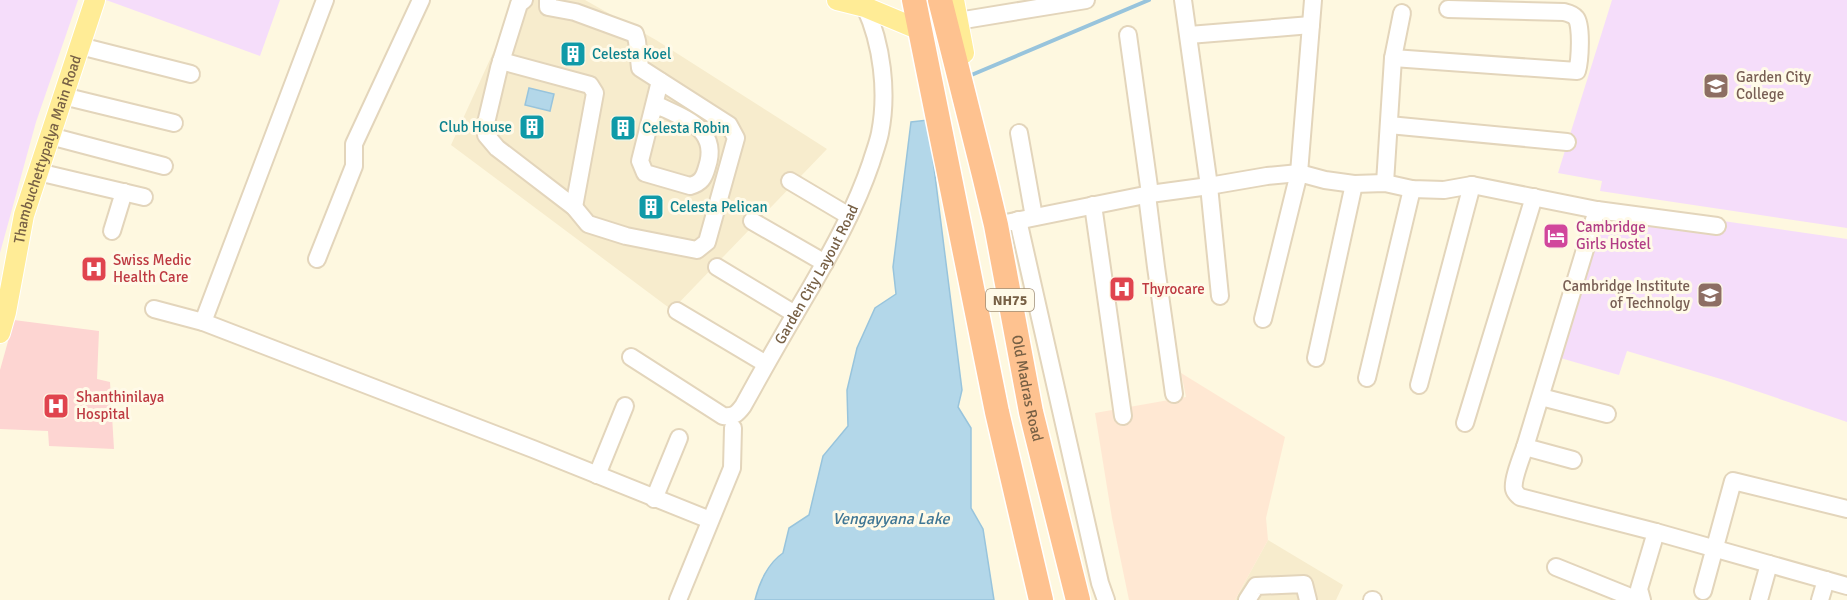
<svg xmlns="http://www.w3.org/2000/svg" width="1847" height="600" font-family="Signika,sans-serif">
<rect width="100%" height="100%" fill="#fef8e0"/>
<path fill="#f7eccd" d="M517,0H585L656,40L827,149L672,310L451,145Z
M1268,540L1343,585L1336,600H1235Z"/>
<path fill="#ffe8d3" d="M1181,373L1285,437L1266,518L1268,540L1235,600H1129L1112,518L1095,413L1186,397Z"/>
<path fill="#f5ddfa" d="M0,0H78L36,122L0,253Z
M106,0H280L260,56Z
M1612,0H1847V228L1600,191L1602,181L1558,173Z
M1599,203L1847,239V422L1724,380L1627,351L1619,375L1557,357Z"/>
<path fill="#fdd5d2" d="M14,320L99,331L97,379L110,382L114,449L49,446L48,431L0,429V370Z"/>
<path fill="#b3d7e9" stroke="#98c4dc" stroke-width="1.5" d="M529,88L554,94L550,111L525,105Z
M928,120L962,390L958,407L971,428V508L983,529L994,600H755C759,583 768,563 783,553L789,528L809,515L823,456L848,426L847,390L857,348L875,308L896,294L893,267L911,122Z"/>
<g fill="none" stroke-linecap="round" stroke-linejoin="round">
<path stroke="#98c4dc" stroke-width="4" d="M969,76L1149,0"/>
<g stroke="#e3d5bb" stroke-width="20">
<g id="minor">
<path d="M524,0L519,4L499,68L486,123V135L497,148L574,207L588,224L626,236L697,250L707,242L736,138L729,125L640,68L637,41L635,34L575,12L548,7V0"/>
<path d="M1183,0L1209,186L1220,296"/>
<path d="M958,21L1086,0"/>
<path d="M1128,35L1150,194"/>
<path d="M1189,35L1311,25"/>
<path d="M80,46L191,74"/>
<path d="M1393,58L1577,71C1580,61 1582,25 1576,18C1573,14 1568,13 1564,12L1448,9"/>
<path d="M501,61L590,85L595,93L574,207"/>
<path d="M63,96L174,123"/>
<path d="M655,104C683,118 720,128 707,167C704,178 701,183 690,186L645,173L640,161L660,81"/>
<path d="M1389,125L1567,142"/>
<path d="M1019,133L1034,217"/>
<path d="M50,136L164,166"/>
<path d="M38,172L144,197"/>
<path d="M790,181L849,216"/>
<path d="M1385,183L1393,58L1402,13"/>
<path d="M1147,195L1156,267L1174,394"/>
<path d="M1093,205L1123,416"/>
<path d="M1597,210L1525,447C1522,456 1512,480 1514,489C1515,493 1517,494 1520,497L1656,532L1847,586"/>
<path d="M1018,220L1100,583L1106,600"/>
<path d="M752,221L825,263"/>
<path d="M996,225L1150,194L1209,186L1267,176L1299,173L1325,180L1354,184L1385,183L1412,189L1444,190L1472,185L1597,210L1717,226"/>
<path d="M112,231L124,192"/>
<path d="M317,259L354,166V144L421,0"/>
<path d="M717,267L795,314"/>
<path d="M154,309L203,322L533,449L710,520"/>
<path d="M677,311L766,364"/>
<path d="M1263,319L1299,173L1313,0"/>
<path d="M203,322L325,0"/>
<path id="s1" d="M631,357L723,416C734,417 737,414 743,406C765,366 788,326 811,287C834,247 856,207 871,163C874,153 878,143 880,133C888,92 882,44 865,7"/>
<path d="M1316,358L1354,184"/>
<path d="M1367,378L1412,189"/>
<path d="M1419,385L1472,185"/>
<path d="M1541,397L1607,414"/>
<path d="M1465,423L1534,197"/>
<path d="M1525,447L1573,460"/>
<path d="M597,475L625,406"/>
<path d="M654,499L679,438"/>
<path d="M1556,567L1638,600"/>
<path d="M1703,591L1733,481L1847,509"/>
<path d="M678,600L732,468L733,428"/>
<path d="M1247,600L1256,586L1304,584L1308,600"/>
<path d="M1372,600H1373"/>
<path d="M1642,600L1639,589L1656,532"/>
<path d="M1759,600L1769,564"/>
<path d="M1820,600L1826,580"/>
</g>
</g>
<g stroke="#fff" stroke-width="22">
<g id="major">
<path d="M837,0L865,7L920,30"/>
<path d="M954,0L964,53"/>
<path id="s2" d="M0,333L6,312L24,215L95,0"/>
</g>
</g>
<g stroke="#fff" stroke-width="27">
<g id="highway">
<path d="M914,0L997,412L1041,600"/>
<path id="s3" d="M940,0L984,175L996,225L1031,412L1078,600"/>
</g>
</g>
<use href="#minor" stroke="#fff" stroke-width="16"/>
<use href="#major" stroke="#ffec96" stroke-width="20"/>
<use href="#highway" stroke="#fec290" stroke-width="24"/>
</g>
<defs>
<g id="building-square" transform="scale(1.35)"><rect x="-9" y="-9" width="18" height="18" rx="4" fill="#0f9aa8" stroke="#fffae8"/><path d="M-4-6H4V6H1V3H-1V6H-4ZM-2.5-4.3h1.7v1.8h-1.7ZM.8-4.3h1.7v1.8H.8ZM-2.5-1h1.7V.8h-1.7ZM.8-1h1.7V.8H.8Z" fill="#fff"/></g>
<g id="university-square" transform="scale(1.35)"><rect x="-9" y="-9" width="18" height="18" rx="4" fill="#8d6e63" stroke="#fffae8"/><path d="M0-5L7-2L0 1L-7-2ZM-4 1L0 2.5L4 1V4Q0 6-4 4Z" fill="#fff"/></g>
<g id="hotel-square" transform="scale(1.35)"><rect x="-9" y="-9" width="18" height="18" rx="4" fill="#d1479c" stroke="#fffae8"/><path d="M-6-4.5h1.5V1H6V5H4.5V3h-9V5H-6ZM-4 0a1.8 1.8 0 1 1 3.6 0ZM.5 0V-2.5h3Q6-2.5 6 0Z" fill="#fff"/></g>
<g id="hospital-square" transform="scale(1.35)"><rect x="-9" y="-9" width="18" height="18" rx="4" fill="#e0444e" stroke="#fffae8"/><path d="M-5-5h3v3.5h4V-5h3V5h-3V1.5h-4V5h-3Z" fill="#fff"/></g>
</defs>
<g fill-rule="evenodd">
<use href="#building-square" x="573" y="54"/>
<use href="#university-square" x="1716" y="86"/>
<use href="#building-square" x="532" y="127"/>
<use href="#building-square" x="623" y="128"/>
<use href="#building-square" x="651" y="207"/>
<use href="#hotel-square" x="1556" y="236"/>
<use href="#hospital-square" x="94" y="269"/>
<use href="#hospital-square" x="1122" y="289"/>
<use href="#university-square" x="1710" y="295"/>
<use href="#hospital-square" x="56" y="406"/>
</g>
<g text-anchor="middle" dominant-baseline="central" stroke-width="6" stroke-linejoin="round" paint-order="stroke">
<rect fill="#fffae8" stroke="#a08e76" stroke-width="1.5" x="986" y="289" width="48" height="22" rx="4.5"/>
<g font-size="14" font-weight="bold" fill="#776045">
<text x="1010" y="300">NH75</text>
</g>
<g font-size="15" fill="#0d838f" stroke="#fffae8" text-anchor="start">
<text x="592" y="54">Celesta Koel</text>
<text x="512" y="127" text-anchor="end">Club House</text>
<text x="642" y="128">Celesta Robin</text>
<text x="670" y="207">Celesta Pelican</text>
</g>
<g font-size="15" fill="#785e54" stroke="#fffae8" text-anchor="start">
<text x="1736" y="77">Garden City<tspan x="1736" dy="17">College</tspan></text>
<text x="1690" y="286" text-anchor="end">Cambridge Institute<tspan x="1690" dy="17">of Technolgy</tspan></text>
</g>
<g font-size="15" fill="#776045" stroke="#fffae8">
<text stroke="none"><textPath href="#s2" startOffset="190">Thambuchettypalya Main Road</textPath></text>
<text stroke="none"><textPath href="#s1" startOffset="284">Garden City Layout Road</textPath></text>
<text stroke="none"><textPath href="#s3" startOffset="398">Old Madras Road</textPath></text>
</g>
<g font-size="15" fill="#b23c85" stroke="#fffae8" text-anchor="start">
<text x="1576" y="227">Cambridge<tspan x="1576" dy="17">Girls Hostel</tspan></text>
</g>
<g font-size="15" fill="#be3a42" stroke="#fffae8" text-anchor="start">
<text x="113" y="260">Swiss Medic<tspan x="113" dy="17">Health Care</tspan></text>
<text x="1142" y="289">Thyrocare</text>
<text x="76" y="397">Shanthinilaya<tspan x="76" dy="17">Hospital</tspan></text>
</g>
<g font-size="16" font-style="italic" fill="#3f7694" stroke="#fffae8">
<text x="891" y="519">Vengayyana Lake</text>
</g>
</g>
</svg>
